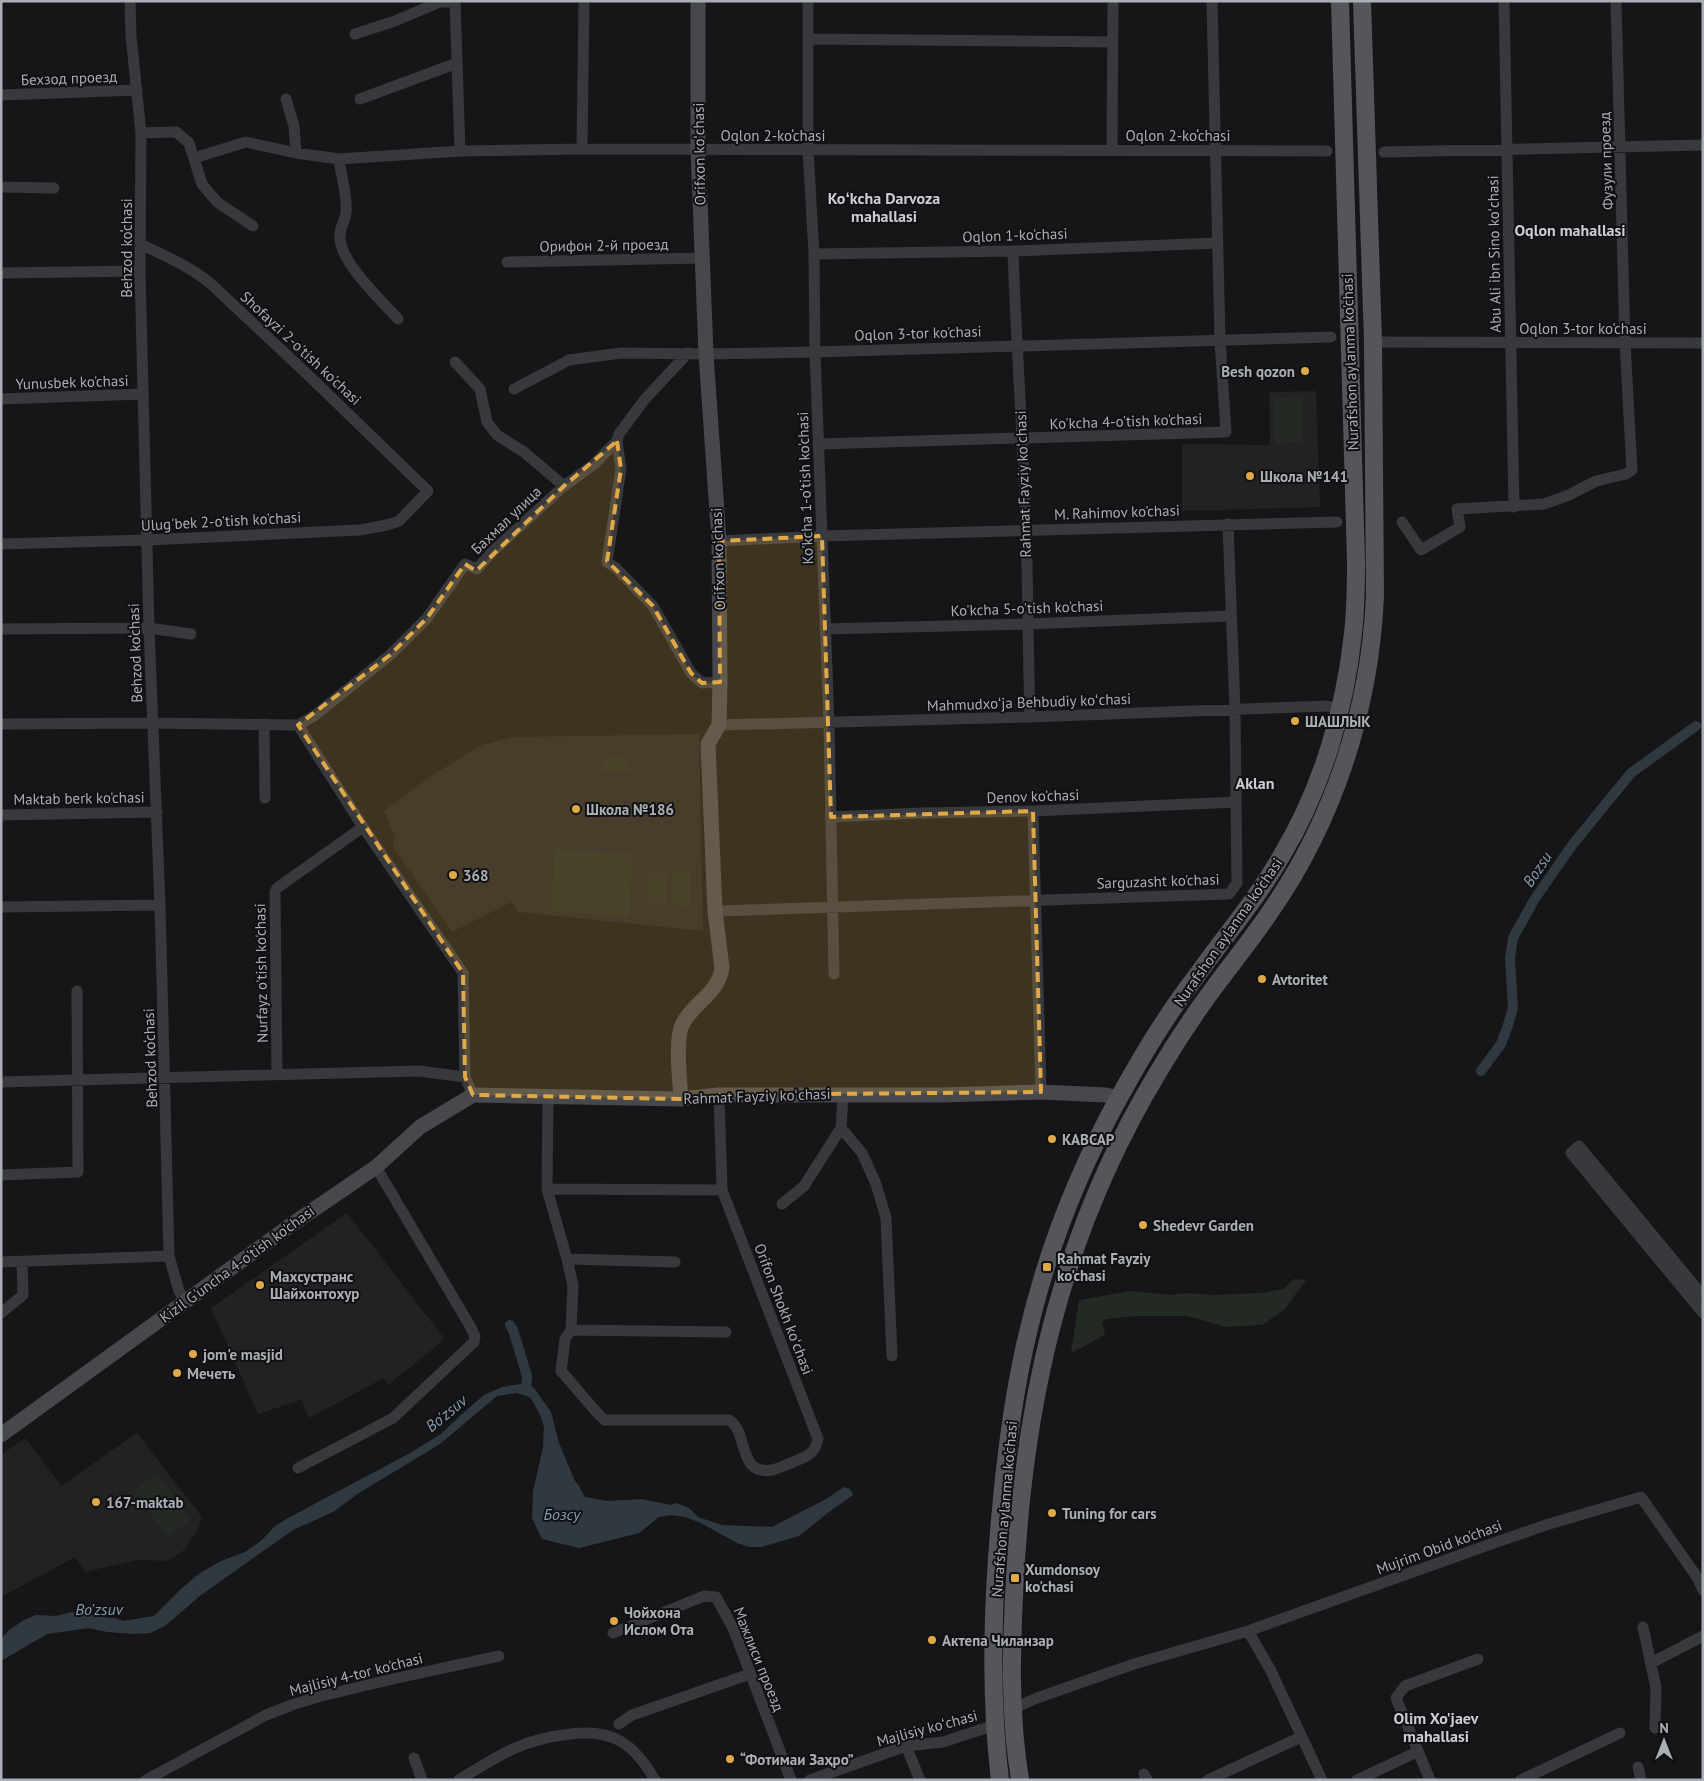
<svg xmlns="http://www.w3.org/2000/svg" width="1704" height="1781" font-family="'PT Sans',sans-serif">
<rect width="100%" height="100%" fill="#161618"/>
<path fill="#222225" d="M1316,391L1320,507L1182,511V444L1270,445L1269,392Z
M699,734L703,931L518,912L512,902L452,932L393,847L395,837L384,811L431,776L482,745L513,737Z
M347,1213L444,1338L439,1344L388,1385L384,1378L309,1418L301,1400L258,1414L211,1308Z
M137,1433L202,1517L198,1530L183,1551L167,1561L137,1560L85,1572L75,1557L1,1597V1455L25,1438L61,1486Z"/>
<path fill="#232a24" d="M1302,397L1303,442L1275,443L1274,398Z
M628,757V771H603V758Z
M555,849L633,854L629,916L551,912Z
M647,871H667V905H647Z
M672,871L691,872L690,906L671,905Z
M1294,1279L1306,1280L1284,1310L1262,1325L1226,1327L1187,1316H1136L1106,1319L1102,1322L1105,1335L1071,1353L1079,1300L1131,1291L1169,1295L1186,1293L1211,1295L1261,1293L1283,1289Z
M158,1473L191,1520L167,1537L134,1490Z"/>
<path fill="#313940" d="M520,1384H528L534,1388L551,1412L559,1443L575,1481L579,1486L585,1497L607,1501L642,1499L670,1505L677,1503L689,1508L698,1517L722,1525L772,1527L826,1499L844,1487L850,1489L853,1495L829,1512L799,1536L761,1547H749L737,1543L701,1523L685,1517L671,1515L659,1517L639,1533L579,1548L542,1539L532,1518L533,1491L543,1448L544,1427L540,1415L531,1398L524,1395L516,1393L497,1396L440,1444L359,1493L333,1512L293,1530L201,1595L165,1626L150,1633L135,1634L107,1632L89,1628L47,1634L1,1661V1639L9,1630L24,1620L36,1615L56,1616L72,1612L99,1615L107,1618H115L123,1621L154,1616L181,1589L200,1573L221,1561L245,1552L262,1540L275,1526L288,1518L410,1453L441,1434L463,1413L484,1395L502,1387Z"/>
<g fill="none" stroke-linecap="round" stroke-linejoin="round">
<path stroke="#313940" stroke-width="10" d="M1481,1071L1501,1044L1507,1028L1513,1008L1510,958L1513,938L1534,900L1573,844L1631,773L1696,726
M510,1325L513,1330L527,1376L526,1388"/>
<path stroke="#38393d" stroke-width="11" d="M130,1L131,36L141,133L140,271L149,628L160,905L169,1256L179,1291L185,1301
M455,1L460,151
M808,1V150L814,254L815,352L829,723L834,974
M1504,1L1514,507
M355,34L395,21L440,2H455
M809,39L1113,42
M1,95L137,90
M286,99L294,126L296,153
M360,99L457,63
M141,133L176,132L189,143L202,184L217,202L253,226
M582,149L584,1
M1112,150L1113,1
M1384,152L1703,145
M194,158L246,142L296,153L339,159L460,151L582,149L1327,151
M339,159C341,175 348,198 346,213C345,222 339,227 340,239C342,264 381,300 398,319
M1,187L54,188
M1013,251C1016,343 1023,435 1026,527C1028,590 1028,654 1030,717
M814,254L1013,251L1217,243
M507,262L702,258
M1,273L140,271
M1373,342L1703,343
M688,353L645,399L619,434L617,441L621,469L607,562L616,568L653,606L691,673L702,683L720,682
M455,362L480,389L487,422L497,435L524,452L564,486
M514,389L569,360L621,353L706,354L815,352L1331,337
M1,399L143,394
M818,444L1226,432L1220,341L1212,1
M1402,522L1421,550L1460,527L1457,509L1544,504L1569,495L1596,481L1626,474L1632,470L1625,343L1616,1
M719,541L822,536L1337,522
M1,544L147,540L360,530L387,525L399,521L428,491L306,373L211,284C191,267 164,255 140,244
M1,629L149,628L191,634
M825,629L1027,624L1230,616
M1,724L153,723L298,725L314,716L390,655L427,618L465,564L477,569L493,551L564,486L593,465L617,441
M264,724L265,798
M298,725L363,827L463,973L465,1077L473,1095
M719,725L1030,717L1327,706L1340,709
M1033,811L1041,1092
M1,815L157,812
M831,817L921,813L1033,811L1236,802
M1,907L160,905
M715,911L1229,894L1237,883L1235,710L1228,524
M277,1074L275,892L277,888L363,827
M1,1082L419,1071L465,1077
M843,1094L841,1128L862,1153L876,1184L886,1218L892,1356
M548,1097L547,1189L567,1259L573,1285L571,1330L565,1339L561,1371C569,1379 599,1417 605,1420H729C749,1432 737,1476 772,1470C781,1468 790,1463 798,1460C810,1455 815,1452 818,1439L722,1190L719,1095
M1,1175L78,1172L77,991
M547,1189L722,1190
M782,1204L804,1186L841,1128
M567,1259L675,1262
M1,1262L169,1256
M1703,1296L1579,1146L1571,1153L1703,1313
M1,1313L23,1295L22,1262
M571,1330L726,1332
M298,1468L393,1418L474,1342L475,1336L470,1326L376,1167
M1643,1627L1656,1688L1655,1728
M1248,1631L1270,1669L1322,1780
M613,1633L704,1596L716,1597L733,1628L791,1780
M1651,1663L1703,1636
M1012,1709L1037,1698L1134,1664L1248,1631L1491,1544L1549,1524L1641,1497L1697,1577L1703,1590
M619,1724L632,1715L750,1674
M906,1746L920,1780
M414,1758L422,1780
M1638,1767L1641,1780
M1144,1774L1147,1780
M146,1780L266,1715L292,1705L317,1697L397,1678L499,1656
M459,1780C499,1755 522,1739 571,1734C614,1729 634,1744 655,1780
M810,1780L906,1746L943,1742L995,1725
M1208,1780L1301,1737
M1357,1780L1417,1752
M1430,1780L1396,1698L1405,1686L1478,1659
M1521,1780L1620,1733"/>
<path stroke="#46484c" stroke-width="15" d="M681,1099C680,1080 675,1042 682,1025C693,1002 718,995 722,968L715,911L708,744L719,725L720,682L719,541L706,354L698,149V1
M1,1435L288,1227L376,1167L420,1127L473,1095L681,1099L719,1095H942L1041,1092L1106,1095L1119,1098"/>
<path stroke="#54565b" stroke-width="18" d="M1000,1780C991,1706 992,1631 997,1558C1002,1488 1009,1418 1024,1350C1043,1261 1077,1173 1121,1094C1143,1054 1167,1014 1195,978C1224,937 1257,899 1282,855C1322,788 1345,710 1353,633C1356,609 1356,585 1356,561L1340,1
M1020,1780C1010,1718 1011,1658 1014,1596C1022,1408 1059,1237 1157,1074C1174,1045 1193,1016 1213,989C1232,963 1252,939 1270,912C1334,820 1370,709 1375,596L1373,342L1362,1"/>
</g>
<path fill="#dfa948" fill-opacity="0.2" stroke="#dfa948" stroke-width="4" stroke-dasharray="10 6" stroke-linejoin="round" d="M617,441L621,469L607,561L653,606L691,673L702,683L720,682L719,541L822,536L831,817L1033,811L1041,1092L719,1095L681,1099L473,1095L465,1077L463,973L298,725L390,655L427,618L465,564L476,571L564,486Z"/>
<g fill="#dfa948" stroke="#111113" stroke-width="2">
<circle cx="1305" cy="371" r="5"/>
<circle cx="1250" cy="476" r="5"/>
<circle cx="1295" cy="721" r="5"/>
<circle cx="576" cy="809" r="5"/>
<circle cx="453" cy="875" r="5"/>
<circle cx="1262" cy="979" r="5"/>
<circle cx="1052" cy="1139" r="5"/>
<circle cx="1143" cy="1225" r="5"/>
<rect x="1042" y="1262" width="10" height="10" rx="2.5"/>
<circle cx="260" cy="1285" r="5"/>
<circle cx="193" cy="1354" r="5"/>
<circle cx="177" cy="1373" r="5"/>
<circle cx="96" cy="1502" r="5"/>
<circle cx="1052" cy="1513" r="5"/>
<rect x="1010" y="1573" width="10" height="10" rx="2.5"/>
<circle cx="614" cy="1621" r="5"/>
<circle cx="932" cy="1640" r="5"/>
<circle cx="730" cy="1759" r="5"/>
</g>
<g text-anchor="middle" dominant-baseline="central" stroke-width="4" stroke-linejoin="round" paint-order="stroke">
<g font-size="15" fill="#aaaeb6" stroke="#111113">
<text transform="translate(69 78) rotate(-2)">Бехзод проезд</text>
<text x="773" y="135">Oqlon 2-ko‘chasi</text>
<text x="1178" y="135">Oqlon 2-ko‘chasi</text>
<text transform="translate(699 154) rotate(-91)">Orifxon koʻchasi</text>
<text transform="translate(1606 161) rotate(-92)">Фузули проезд</text>
<text transform="translate(1015 235) rotate(-2)">Oqlon 1-ko'chasi</text>
<text transform="translate(604 245) rotate(-1)">Орифон 2-й проезд</text>
<text transform="translate(126 248) rotate(-90)">Behzod ko‘chasi</text>
<text transform="translate(1494 254) rotate(-91)">Abu Ali ibn Sino koʻchasi</text>
<text x="1583" y="328">Oqlon 3-tor ko'chasi</text>
<text transform="translate(918 333) rotate(-2)">Oqlon 3-tor ko'chasi</text>
<text transform="translate(301 348) rotate(43)">Shofayzi 2-o'tish ko'chasi</text>
<text transform="translate(1350 362) rotate(-92)">Nurafshon aylanma ko'chasi</text>
<text transform="translate(72 382) rotate(-2)">Yunusbek ko'chasi</text>
<text transform="translate(1126 421) rotate(-2)">Ko'kcha 4-o'tish ko'chasi</text>
<text transform="translate(1023 484) rotate(-92)">Rahmat Fayziy koʻchasi</text>
<text transform="translate(805 488) rotate(-92)">Ko'kcha 1-o'tish ko'chasi</text>
<text transform="translate(1117 512) rotate(-2)">M. Rahimov ko'chasi</text>
<text transform="translate(506 520) rotate(-44)">Бахмал улица</text>
<text transform="translate(221 521) rotate(-3)">Ulug'bek 2-o'tish ko'chasi</text>
<text transform="translate(718 559) rotate(-92)">Orifxon koʻchasi</text>
<text transform="translate(1027 608) rotate(-2)">Ko'kcha 5-o'tish ko'chasi</text>
<text transform="translate(135 653) rotate(-92)">Behzod ko‘chasi</text>
<text transform="translate(1029 702) rotate(-2)">Mahmudxoʻja Behbudiy koʻchasi</text>
<text transform="translate(1033 796) rotate(-2)">Denov ko'chasi</text>
<text transform="translate(79 798) rotate(-1)">Maktab berk ko'chasi</text>
<text transform="translate(1158 881) rotate(-2)">Sarguzasht ko'chasi</text>
<text transform="translate(1228 932) rotate(-55)">Nurafshon aylanma ko'chasi</text>
<text transform="translate(261 973) rotate(-91)">Nurfayz o'tish ko'chasi</text>
<text transform="translate(150 1058) rotate(-92)">Behzod ko‘chasi</text>
<text transform="translate(757 1096) rotate(-2)">Rahmat Fayziy koʻchasi</text>
<text transform="translate(237 1264) rotate(-36)">Kizil G'uncha 4-o'tish ko'chasi</text>
<text transform="translate(784 1309) rotate(69)">Orifon Shokh koʻchasi</text>
<text transform="translate(1004 1509) rotate(-85)">Nurafshon aylanma ko'chasi</text>
<text transform="translate(1439 1547) rotate(-20)">Mujrim Obid ko'chasi</text>
<text transform="translate(759 1659) rotate(68)">Мажлиси проезд</text>
<text transform="translate(356 1674) rotate(-14)">Majlisiy 4-tor ko'chasi</text>
<text transform="translate(927 1728) rotate(-15)">Majlisiy koʻchasi</text>
</g>
<g font-size="15" font-weight="bold" fill="#aaaeb6" stroke="#111113" text-anchor="start">
<text x="1295" y="371" text-anchor="end">Besh qozon</text>
<text x="1260" y="476">Школа №141</text>
<text x="1305" y="721">ШАШЛЫК</text>
<text x="586" y="809">Школа №186</text>
<text x="463" y="875">368</text>
<text x="1272" y="979">Avtoritet</text>
<text x="1062" y="1139">КАВСАР</text>
<text x="1153" y="1225">Shedevr Garden</text>
<text x="1057" y="1258">Rahmat Fayziy<tspan x="1057" dy="17">ko'chasi</tspan></text>
<text x="270" y="1276">Махсустранс<tspan x="270" dy="17">Шайхонтохур</tspan></text>
<text x="203" y="1354">jom'e masjid</text>
<text x="187" y="1373">Мечеть</text>
<text x="106" y="1502">167-maktab</text>
<text x="1062" y="1513">Tuning for cars</text>
<text x="1025" y="1569">Xumdonsoy<tspan x="1025" dy="17">ko'chasi</tspan></text>
<text x="624" y="1612">Чойхона<tspan x="624" dy="17">Ислом Ота</tspan></text>
<text x="942" y="1640">Актепа Чиланзар</text>
<text x="740" y="1759">“Фотимаи Заҳро”</text>
</g>
<g font-size="16" font-weight="bold" fill="#cacdd3" stroke="#111113">
<text x="884" y="198">Koʻkcha Darvoza<tspan x="884" dy="18">mahallasi</tspan></text>
<text x="1570" y="230">Oqlon mahallasi</text>
<text x="1255" y="783">Aklan</text>
<text x="1436" y="1718">Olim Xo'jaev<tspan x="1436" dy="18">mahallasi</tspan></text>
</g>
<g font-size="16" font-style="italic" fill="#859bae" stroke="#111113">
<text transform="translate(1537 869) rotate(-56)">Bozsu</text>
<text transform="translate(446 1413) rotate(-39)">Bo'zsuv</text>
<text x="562" y="1514">Бозсу</text>
<text x="99" y="1609">Bo'zsuv</text>
</g>
</g>
<rect width="1704" height="1781" fill="none" stroke="#aaaeb6" stroke-width="5"/>
<g transform="translate(1664 1741)" stroke="#111113" stroke-width="4" paint-order="stroke">
<path d="M0-4L9 19L0 12L-9 19Z" fill="#aaaeb6"/>
<text y="-8" font-size="14" font-weight="bold" text-anchor="middle" fill="#aaaeb6">N</text>
</g>
</svg>
